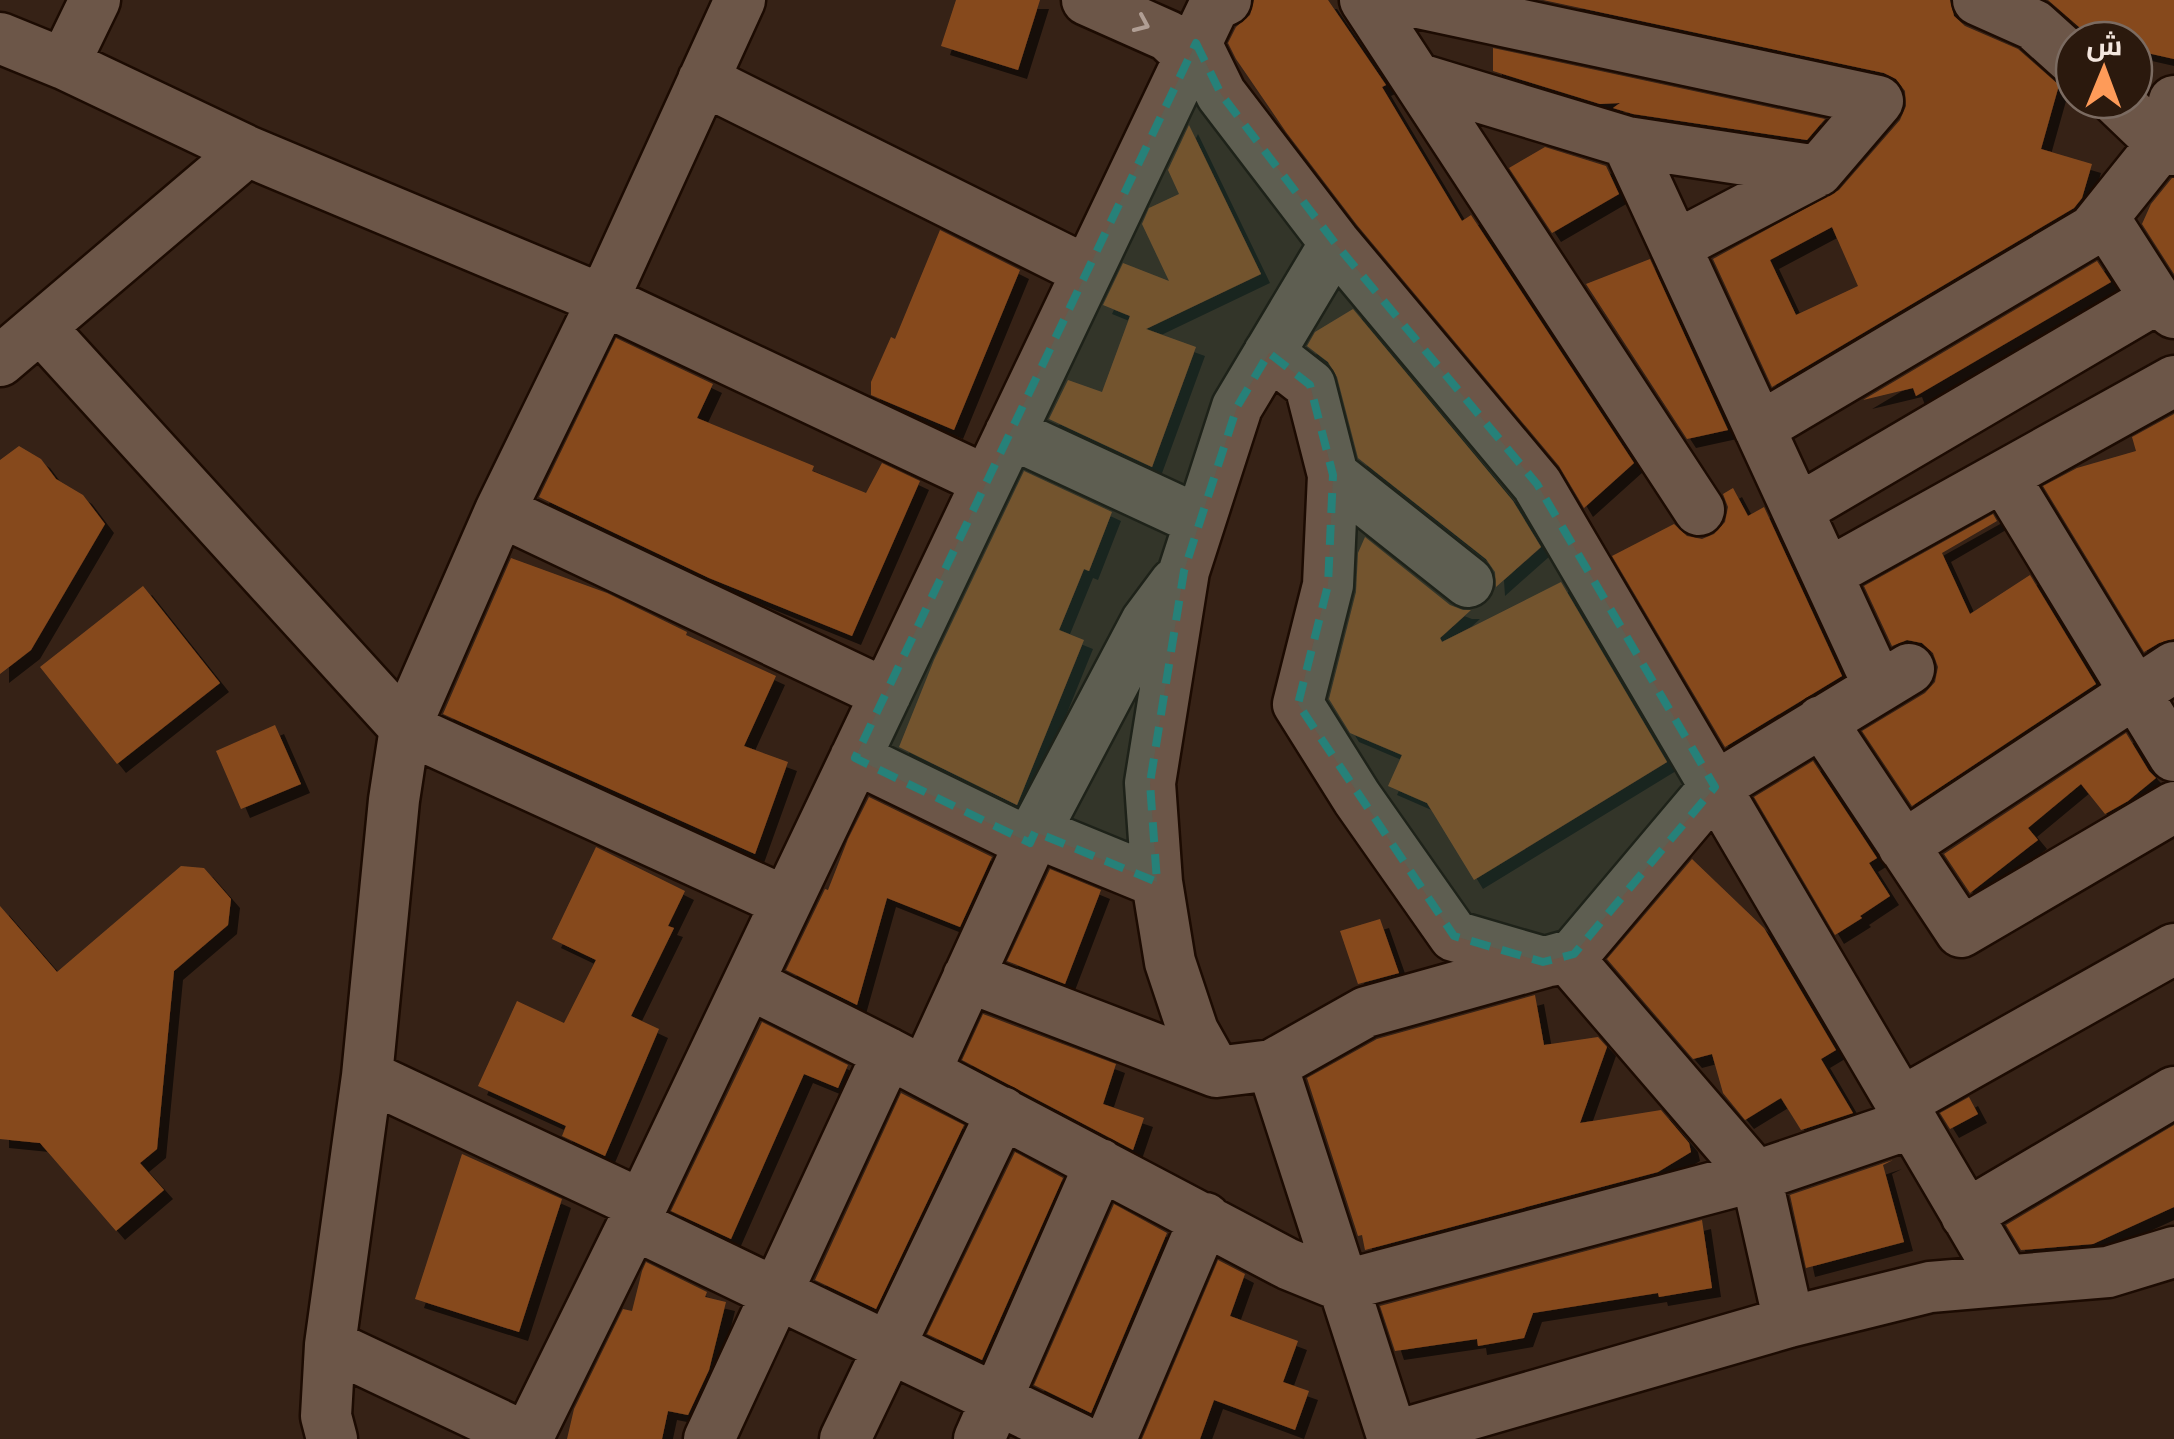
<svg xmlns="http://www.w3.org/2000/svg" width="2174" height="1439" font-family="Bitter,Cairo,serif">
<defs>
<filter id="shadow"><feDropShadow dx="9" dy="9" stdDeviation="0" flood-color="#0009"/></filter>
</defs>
<rect width="100%" height="100%" fill="#362216"/>
<path fill="#864a1f" fill-rule="evenodd" filter="url(#shadow)" d="M956,0H1040L1018,70L941,46Z
M1254,0H1328L1386,85L1382,87L1462,221L1471,215L1634,463L1584,508L1559,466L1357,225L1286,132L1236,59L1228,43L1236,27L1250,15Z
M1543,0H1950L1954,16L1965,26L2018,49L2059,85L2041,149L2092,164L2082,198L2074,208L1772,387L1713,259L1839,190L1900,120L1906,106L1905,91L1896,79L1884,73ZM1832,227L1858,286L1796,315L1770,260Z
M2048,0H2174V59L2134,50V40H2094Z
M1493,48L1825,119L1807,140L1633,114L1613,108L1620,103L1600,104L1493,71Z
M1189,125L1261,274L1146,329L1196,347L1152,467L1049,419L1068,380L1102,392L1130,316L1103,305L1123,263L1169,281L1142,224L1149,208L1179,194L1168,170Z
M1545,147L1606,166L1619,194L1552,233L1509,168Z
M2172,178H2174V274L2142,224L2151,204Z
M940,230L1020,270L954,430L871,395V382L891,337L895,339Z
M1650,259L1728,430L1687,439L1586,284Z
M2097,261L2111,282L1916,396L1913,388L1863,400Z
M1353,309L1513,501L1541,547L1496,587L1495,572L1486,559L1358,458L1337,377L1328,362L1307,346L1315,332Z
M616,338L713,384L697,418L814,466L812,471L866,493L882,463L920,481L852,636L709,578L539,497Z
M2174,414V639L2159,643L2144,652L2043,486L2077,468L2136,451L2132,437Z
M19,446L41,459L56,479L83,495L105,524L31,650L0,674V460Z
M1024,471L1112,512L1089,571L1084,569L1059,630L1084,640L1017,805L899,747L934,660Z
M1733,488L1748,516L1764,507L1842,676L1725,747L1612,556L1674,524L1687,536L1702,539L1714,534L1725,522L1728,507L1723,494Z
M1993,514L1997,521L1942,553L1970,614L2030,575L2096,684L1912,806L1862,731L1925,693L1935,682L1938,667L1933,653L1922,643L1907,640L1892,646L1864,586Z
M1365,537L1450,605L1463,610H1471L1440,638L1442,642L1561,582L1667,762L1474,880L1427,803L1388,786L1402,755L1350,733L1329,699L1356,592L1358,553Z
M511,558L607,593L687,632L686,635L776,676L744,746L788,762L755,854L443,714Z
M143,586L220,683L117,764L40,667Z
M275,725L301,784L241,809L216,751Z
M2126,733L2149,771L2156,778L2128,801L2105,814L2081,784L2028,828L2038,840L1970,893L1944,854Z
M1813,761L1877,858L1869,863L1890,896L1860,916L1862,918L1835,935L1754,797Z
M869,797L992,857L960,927L887,898L857,1005L786,970L825,889L828,890L848,839Z
M596,847L685,891L668,926L674,928L631,1016L659,1029L605,1156L562,1136L566,1126L478,1086L517,1001L564,1023L596,960L552,939Z
M1692,859L1764,928L1836,1050L1821,1059L1853,1113L1801,1130L1781,1098L1745,1120L1723,1093L1712,1054L1693,1059L1607,959Z
M181,866L204,868L231,899L228,925L174,971L157,1149L140,1163L164,1190L116,1231L40,1143L0,1139V906L57,972Z
M1050,869L1101,890L1065,984L1007,961Z
M1380,919L1399,973L1358,984L1340,931Z
M1535,995L1544,1045L1598,1037L1607,1047L1580,1123L1661,1110L1689,1143L1691,1152L1658,1172L1365,1250L1362,1235L1358,1236L1307,1078L1377,1039Z
M983,1014L1116,1064L1103,1104L1144,1118L1133,1150L962,1060Z
M762,1022L848,1065L838,1088L804,1074L731,1239L671,1211Z
M901,1093L964,1125L876,1309L815,1280Z
M1969,1097L1978,1114L1950,1129L1940,1113Z
M2174,1125V1207L2093,1244L2021,1250L2006,1225Z
M1015,1152L1063,1178L982,1360L927,1334Z
M462,1154L562,1199L519,1332L415,1299Z
M1893,1160L1883,1165L1904,1242L1806,1268L1790,1195Z
M1114,1204L1167,1233L1091,1413L1034,1385Z
M1702,1220L1712,1288L1659,1297L1658,1293L1533,1313L1524,1338L1478,1346L1477,1339L1395,1351L1380,1306Z
M1218,1260L1245,1274L1230,1316L1298,1341L1283,1382L1309,1391L1295,1430L1214,1400L1200,1439H1142Z
M646,1262L707,1292L705,1297L726,1302L709,1370L688,1415L668,1411L662,1439H567L574,1409L623,1309L632,1311L642,1271Z"/>
<g fill="none" stroke-linecap="round" stroke-linejoin="round">
<g stroke="#1c0b02" stroke-width="55">
<path id="minor" d="M1087,0L1168,36L1190,57
M1365,0L1699,510
M1405,0L1878,101L1818,171L1675,246
M1978,0L2034,25L2074,61
M0,38L64,64L247,151L603,300L987,481
M1196,43L1221,94L1335,243L1537,484L2005,1280
M64,64L95,0
M1416,78L1627,142L1818,171
M703,80L1087,271
M2116,100L2162,144L2174,150
M1627,142L1879,687
M2104,218L2156,299L2174,313
M1335,243L1237,407L1184,571L1150,783L1157,882L1170,962L1193,1031L1216,1072L1272,1065L1393,1439
M40,327L405,728L786,902
M1269,353L1310,385L1333,475L1328,585L1298,704L1357,798L1454,936L1543,962L1568,958L1756,1176L1789,1322
M0,361L247,151
M1759,428L2093,230L2162,144L2174,101
M1010,433L1200,521
M1333,475L1468,582
M2004,477L2174,756
M1797,510L2156,299
M500,511L886,694
M1827,574L2174,381
M1821,721L1961,932L2174,807
M855,758L1030,843
M1035,832L1157,882
M1903,846L2174,667
M968,977L1216,1072
M748,983L888,1053L1288,1264L1342,1286L1756,1176L1912,1123
M1272,1065L1366,1012L1574,954L1715,787L1909,669
M925,1072L1035,832L1146,622L1175,583
M367,1076L642,1205
M1900,1103L2174,949
M1966,1215L2174,1092
M633,1224L1079,1439
M330,1345L527,1438
M1392,1437L1789,1322L1930,1287L2108,1272L2174,1252
M332,1439L326,1416L330,1345L367,1076L394,800L405,728L500,511L603,300L740,0
M527,1439L633,1224L1214,6L1226,0
M709,1439L888,1053
M845,1439L1002,1112
M979,1439L1100,1164
M1111,1439L1205,1218"/>
</g>
<use href="#minor" stroke="#6c5648" stroke-width="50"/>
</g>
<defs><path id="oneway-chevron" d="M-2-3.5L2.5 0L-2 3.5" fill="none" stroke-width="1.6" stroke-linecap="round" stroke-linejoin="round" transform="scale(2.5)"/></defs>
<use stroke="#b09e94" href="#oneway-chevron" transform="translate(1142 24) rotate(24)"/>
<path fill="#268179" fill-opacity="0.2" stroke="#268179" stroke-width="8" stroke-dasharray="20 12" stroke-linejoin="round" d="M1196,43L1221,94L1335,243L1537,484L1715,787L1574,954L1543,962L1454,936L1298,704L1328,585L1333,475L1310,385L1269,353L1237,407L1184,571L1150,783L1157,882L1035,832L1030,843L855,758Z"/>
<g transform="translate(2104 70) rotate(1)"><circle r="48" fill="#2b190d" stroke="#7b6b61" stroke-width="2.5"/>
<path d="M0-8L18 38L0 25L-18 38Z" fill="#fe9b59"/>
<text y="-15" font-size="28" font-weight="bold" text-anchor="middle" fill="#f4e7df">ش</text>
</g>
</svg>
